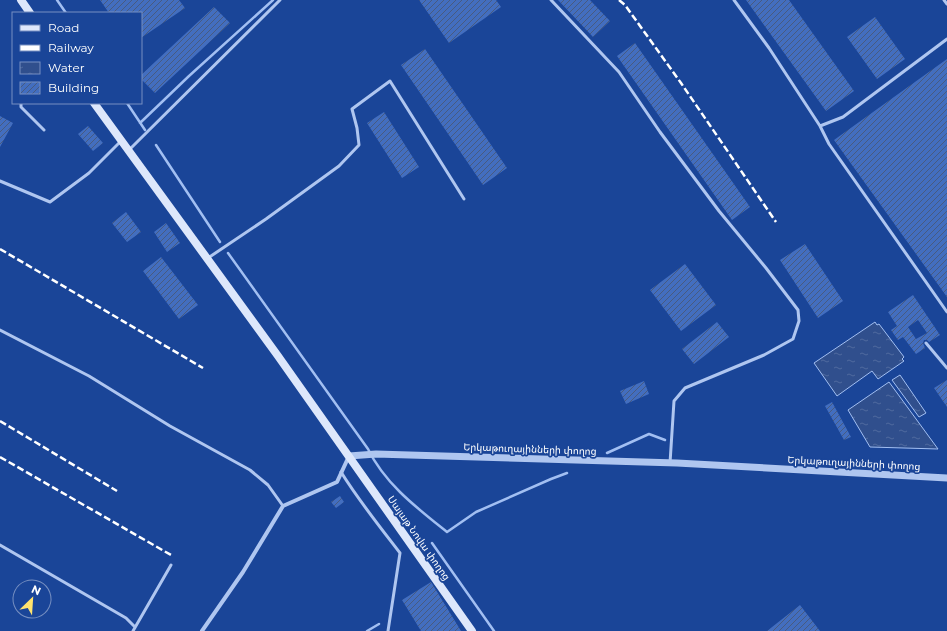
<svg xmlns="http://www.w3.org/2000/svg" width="947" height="631" font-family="Montserrat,'Noto Sans Armenian',sans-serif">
<defs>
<pattern id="water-ripples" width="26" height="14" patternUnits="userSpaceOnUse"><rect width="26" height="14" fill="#304f8d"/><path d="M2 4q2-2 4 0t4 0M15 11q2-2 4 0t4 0" fill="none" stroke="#4f699e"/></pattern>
<pattern id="building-hatch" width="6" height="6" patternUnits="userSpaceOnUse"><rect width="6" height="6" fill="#436ebf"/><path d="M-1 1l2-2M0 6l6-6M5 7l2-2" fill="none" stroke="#485b80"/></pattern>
</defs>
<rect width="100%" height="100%" fill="#1a4598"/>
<path fill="url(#water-ripples)" stroke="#a2bff2" d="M875,322L877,325L879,324L904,357L902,359L904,361L878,379L872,371L837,396L814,363Z
M900,375L926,413L919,417L892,380Z
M889,382L938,449L870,447L848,410Z"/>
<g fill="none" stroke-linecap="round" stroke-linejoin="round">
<path stroke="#a2bff2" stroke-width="2.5" d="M57,0L66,13
M127,103L145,130
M140,123L189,76L273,0
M156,145L220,242
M228,253L368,449C385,484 417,508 447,532L476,512L551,479L567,473
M607,453L649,434L665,440
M432,543L494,631
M367,631L379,624"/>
</g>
<path fill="url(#building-hatch)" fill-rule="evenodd" d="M100,0H179L185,8L141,38V13H109Z
M419,0H496L501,7L449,43Z
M558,0H590L610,21L593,37Z
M746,0H789L854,91L826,111Z
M214,7L230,23L155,93L141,79V75Z
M875,17L905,59L877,79L847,37Z
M635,43L750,207L732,220L617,56Z
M425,49L507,168L483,185L401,65Z
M947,59V297L834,140Z
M384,112L419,167L402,178L367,123Z
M0,116L13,123L0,147Z
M88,126L103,143L93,151L78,134Z
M126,212L141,232L127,242L112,223Z
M166,223L180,243L167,252L154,232Z
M805,244L843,301L818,318L780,260Z
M161,257L198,305L179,319L143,271Z
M685,264L716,305L681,331L650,290Z
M913,295L940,335L929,342L927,340H924L923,343L925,348L916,354L903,337L898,340L891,330L897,326L888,312ZM918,320L927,333L916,339L908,327Z
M717,322L729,337L694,364L682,349Z
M947,380V407L934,388Z
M644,381L649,394L626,404L620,391Z
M832,402L851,437L844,440L825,406Z
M340,496L344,502L336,508L331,502Z
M431,582L458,626L461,631H421L402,600Z
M800,605L820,631H767Z"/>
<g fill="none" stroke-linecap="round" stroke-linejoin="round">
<path stroke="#afc6f0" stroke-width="3" d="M551,0L619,72L660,132L719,211L766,268L798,310L799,321L793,339L764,355L685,388L674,401L670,463
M734,0L769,48L820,126L829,144L947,312
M944,0L947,4
M21,103V107L44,130
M820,126L843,117L947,39
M129,150L280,0
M0,181L50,202L89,173L121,141
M208,258L266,219L339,166L359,145L357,128L352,109L390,81L464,199
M0,330L89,376L170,426L250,470L268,485L283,506
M926,343L947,368
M341,472C359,501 380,527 400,553L388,631
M0,545L126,618L135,627
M133,631L171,565"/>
<path stroke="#afc6f0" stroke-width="4" d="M202,631L243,572L283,506L337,482L349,456"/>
<path stroke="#afc6f0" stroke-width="7" d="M349,456L376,454L677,463L947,478"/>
<path stroke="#dde7fb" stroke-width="8" d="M21,0L30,13
M94,103L278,356L472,631"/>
<path stroke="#fff" stroke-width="2.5" stroke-dasharray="7 3" stroke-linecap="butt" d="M619,0L625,5L681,83L776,222
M0,249L203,368
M0,421L117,491
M0,457L171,555"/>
</g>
<g text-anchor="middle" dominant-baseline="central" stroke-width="3.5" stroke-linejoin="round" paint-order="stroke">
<g font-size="10" fill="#fff" stroke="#1a4598">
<text transform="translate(530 449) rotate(2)">Երկաթուղայինների փողոց</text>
<text transform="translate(854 463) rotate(3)">Երկաթուղայինների փողոց</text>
<text transform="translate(419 538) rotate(55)">Սայաթ Նովա փողոց</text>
</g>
</g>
<rect x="12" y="12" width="130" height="92" fill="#1a4598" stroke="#768fc1"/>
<rect x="20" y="25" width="20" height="6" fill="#dde7fb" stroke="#768fc1"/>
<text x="48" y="32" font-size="12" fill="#ffffff">Road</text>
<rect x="20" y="45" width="20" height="6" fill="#ffffff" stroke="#768fc1"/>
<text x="48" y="52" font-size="12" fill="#ffffff">Railway</text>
<rect x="20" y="62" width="20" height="12" fill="url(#water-ripples)" stroke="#768fc1"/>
<text x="48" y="72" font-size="12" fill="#ffffff">Water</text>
<rect x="20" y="82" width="20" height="12" fill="url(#building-hatch)" stroke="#768fc1"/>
<text x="48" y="92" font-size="12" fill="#ffffff">Building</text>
<g transform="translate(32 599) rotate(25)"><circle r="19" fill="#1a4598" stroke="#768fc1"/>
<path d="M0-3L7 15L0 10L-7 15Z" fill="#ffe36e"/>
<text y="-6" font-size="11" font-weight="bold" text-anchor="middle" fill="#ffffff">N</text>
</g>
</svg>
